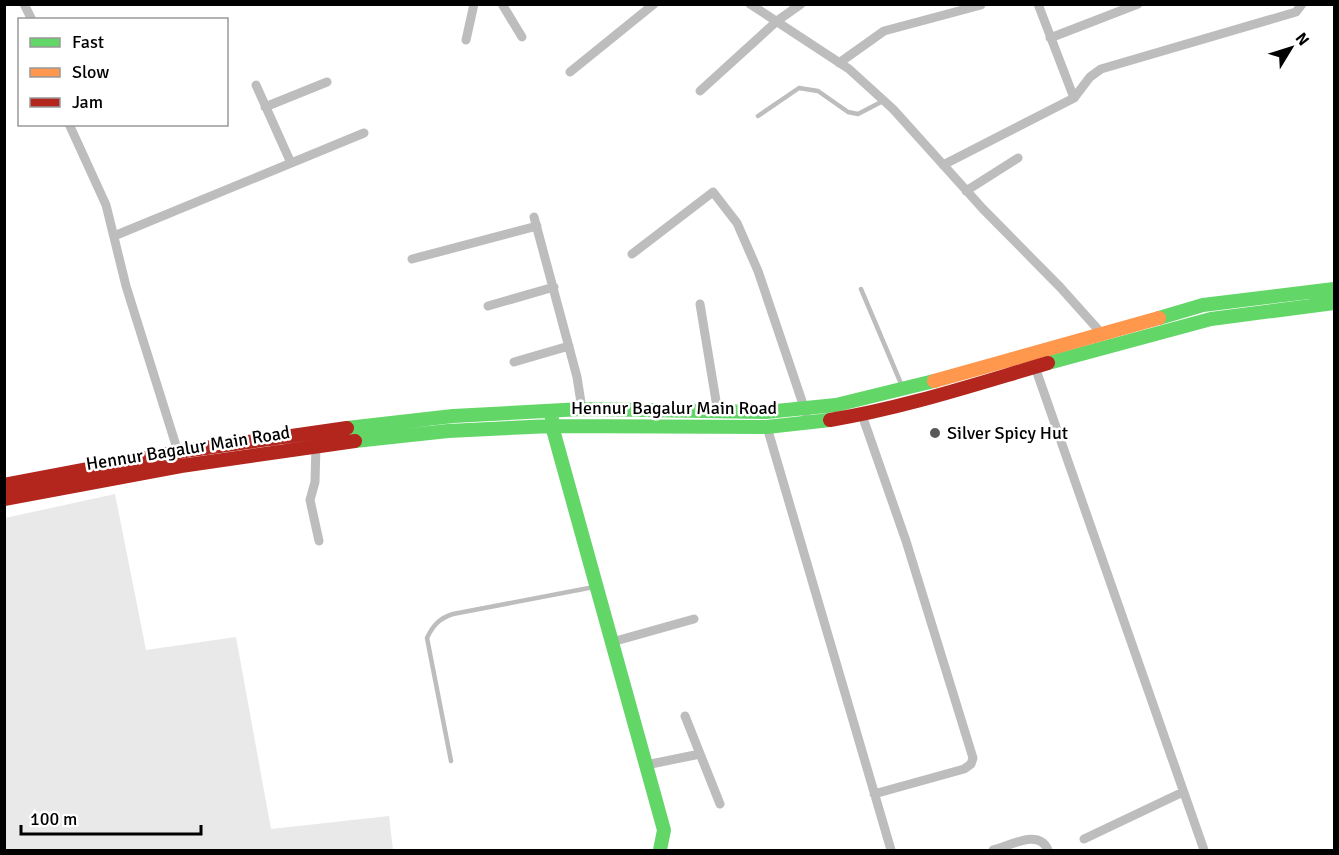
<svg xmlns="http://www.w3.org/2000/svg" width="1339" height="855" font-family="Signika,sans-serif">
<rect width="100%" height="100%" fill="#fff"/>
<path fill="#e9e9e9" d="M115,494L146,650L236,637L271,829L389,816L393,850H5V518Z"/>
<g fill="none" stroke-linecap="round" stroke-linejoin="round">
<path stroke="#bdbdbd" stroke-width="4.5" d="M758,116L799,88L818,91L848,112L858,114L883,101
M861,289L902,386
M451,761L427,638C433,625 440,618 453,614L594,587"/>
<path stroke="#bdbdbd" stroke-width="9" d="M24,4L32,20
M502,4L522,37
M750,4L849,69L893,109L983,209L1060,287L1103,335
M1050,38L1138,4
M466,40L474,4
M839,63L884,31L981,5
M570,72L654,4
M256,85L291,163
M700,91L777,21L801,4
M1074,98L1090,77L1101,69L1296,12L1302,4
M265,107L327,82
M69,124L106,205L126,286L179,455
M943,165L1074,98L1038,4
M966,191L1018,158
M534,217L577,377L582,409
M114,236L364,133
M632,254L713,192L737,223L758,271L806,413
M412,259L537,226
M700,304L718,413
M488,306L554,287
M514,362L569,346
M1035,367L1204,850
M862,415L906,541L973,758L971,764L964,769L874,794
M767,427L891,850
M316,445L315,482L310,500L319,541
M612,642L694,619
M685,716L720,804
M646,765L700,754
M1084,839L1183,792
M993,850C1010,846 1039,828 1048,850"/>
<path stroke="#63d668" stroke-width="14" d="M1159,318L1203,305L1334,289
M1048,363L1211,319L1334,303
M552,415V426L664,830L660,850
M347,428L453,416L582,409L766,412L836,405L934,381
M355,441L448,431L552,426L767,427L830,420"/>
<path stroke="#ff974d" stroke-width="14" d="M934,381L1159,318"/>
<path stroke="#b3261e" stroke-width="14" d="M830,420C904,408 976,384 1048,363
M4,485L178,452L347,428
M4,499L181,466L355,441"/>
</g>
<circle fill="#595959" stroke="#fff" stroke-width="2" cx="935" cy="433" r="6"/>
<g text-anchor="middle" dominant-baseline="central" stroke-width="5" stroke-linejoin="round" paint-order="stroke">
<g font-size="18" fill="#000" stroke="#fff">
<text x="674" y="408">Hennur Bagalur Main Road</text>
<text transform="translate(188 448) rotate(-9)">Hennur Bagalur Main Road</text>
</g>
<g font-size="18" fill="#000" stroke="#fff" text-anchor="start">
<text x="947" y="433">Silver Spicy Hut</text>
</g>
</g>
<rect width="1339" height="855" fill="none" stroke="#000000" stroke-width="12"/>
<rect x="18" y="18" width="210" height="108" fill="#ffffff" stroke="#999999" stroke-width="1.5"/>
<rect x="30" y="38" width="30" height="9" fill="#63d668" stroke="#999999" stroke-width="1.5"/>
<text x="72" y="48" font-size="18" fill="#000000">Fast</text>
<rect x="30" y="68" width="30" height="9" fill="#ff974d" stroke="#999999" stroke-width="1.5"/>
<text x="72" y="78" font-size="18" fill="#000000">Slow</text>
<rect x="30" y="98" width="30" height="9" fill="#b3261e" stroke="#999999" stroke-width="1.5"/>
<text x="72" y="108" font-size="18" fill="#000000">Jam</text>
<g transform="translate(1291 48) rotate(52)" stroke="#ffffff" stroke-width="4.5" paint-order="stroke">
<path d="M0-4.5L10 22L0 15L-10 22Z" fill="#000000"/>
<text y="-9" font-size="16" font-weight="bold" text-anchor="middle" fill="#000000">N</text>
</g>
<path d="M21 825v9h180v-9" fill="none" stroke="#000000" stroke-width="3"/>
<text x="30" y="825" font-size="18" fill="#000000" stroke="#ffffff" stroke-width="4.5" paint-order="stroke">100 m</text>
</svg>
